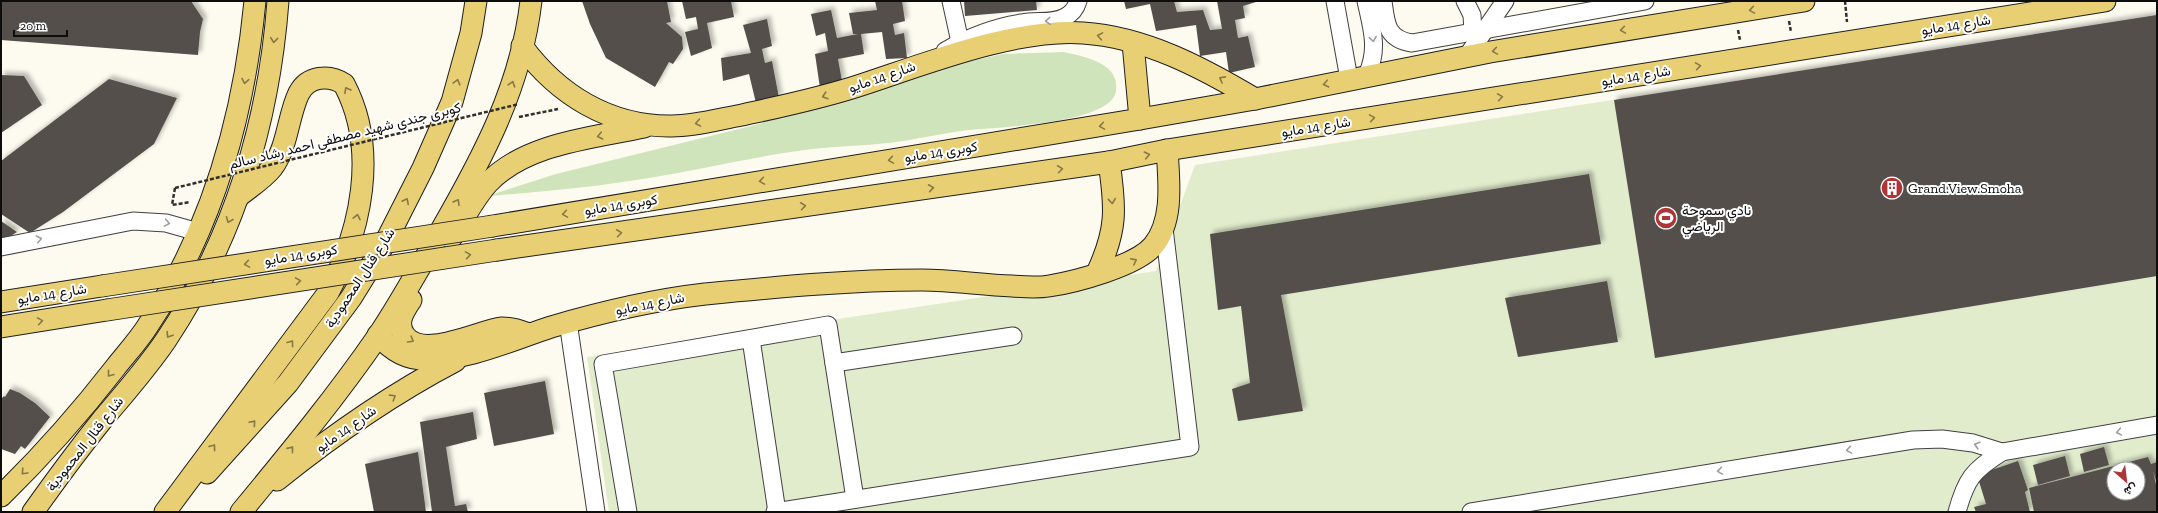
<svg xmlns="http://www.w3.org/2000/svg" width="2158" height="513" viewBox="0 0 2158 513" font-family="'Zilla Slab',Vazirmatn,serif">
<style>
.green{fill:#d0e4bc}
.pitch{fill:#e1eccd;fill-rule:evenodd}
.building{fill:#544f4b;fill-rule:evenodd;filter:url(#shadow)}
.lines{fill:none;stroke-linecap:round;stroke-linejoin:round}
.minor-casing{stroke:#404040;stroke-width:19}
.major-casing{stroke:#1e1e1e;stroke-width:23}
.path{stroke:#2f2f2f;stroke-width:2.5;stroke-dasharray:4 2;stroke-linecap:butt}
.minor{stroke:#fff;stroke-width:17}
.major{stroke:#e9cf73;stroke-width:21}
.major-bridge-casing{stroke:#1e1e1e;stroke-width:23;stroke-linecap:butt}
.path-bridge{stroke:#2f2f2f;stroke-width:2.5;stroke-dasharray:4 2;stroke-linecap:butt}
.major-bridge{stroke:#e9cf73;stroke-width:21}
.oneway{stroke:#867845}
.oneway2{stroke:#9e9e9e}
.labels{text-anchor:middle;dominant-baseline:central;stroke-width:4;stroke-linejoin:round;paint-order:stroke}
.street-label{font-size:14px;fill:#0d0d0d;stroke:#fff}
.poi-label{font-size:14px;fill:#0d0d0d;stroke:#fff;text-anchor:start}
</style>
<defs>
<filter id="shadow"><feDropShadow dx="3.5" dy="-3.5" stdDeviation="2" flood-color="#0004"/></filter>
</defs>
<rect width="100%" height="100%" fill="#fdfbef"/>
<path class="green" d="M1064,52C1084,57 1120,62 1116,91C1112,124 996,127 969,130C942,133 915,140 888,143C863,146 837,146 812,149C757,156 703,169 649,178C595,187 541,192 487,196L556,174L759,124L932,70L1003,54Z"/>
<path class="pitch" d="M2157,15V512H609L587,357L1156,271L1195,165ZM2114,469H2138V493H2114Z"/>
<g class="building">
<polygon points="1,1 191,1 203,19 200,32 198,55 1,40"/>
<polygon points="582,1 667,1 671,22 666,23 682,37 683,49 673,64 669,62 655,87 606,58 590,24"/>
<polygon points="682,1 731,1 734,17 707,23 712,48 691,56 685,32 698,29 696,17 686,19"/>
<polygon points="875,1 902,1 905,21 893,24 895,35 904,33 907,58 886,59 882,32 861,34 864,54 838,59 842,81 820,88 815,54 828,51 825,33 816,36 811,14 831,10 837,38 858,34 853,34 849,13 877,10"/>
<polygon points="964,1 1036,1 1037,10 965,16"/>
<polygon points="1124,1 1174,1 1177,12 1203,10 1210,30 1222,29 1217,1 1259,1 1243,6 1245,18 1235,20 1238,38 1248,36 1255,67 1229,73 1226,52 1200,56 1196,25 1156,31 1150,4 1126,9"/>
<polygon points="2157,15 2157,276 1655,358 1614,100"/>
<polygon points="767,19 772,46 762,49 765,63 772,61 779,98 756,103 749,74 723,81 721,58 751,53 743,25"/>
<polygon points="1,75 24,76 42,105 1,133"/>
<polygon points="109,79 177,98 154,144 63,212 30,233 1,214 1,161"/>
<polygon points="1589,174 1601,244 1281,295 1303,411 1238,421 1232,389 1250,383 1241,306 1218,310 1210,234"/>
<polygon points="1,221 17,232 1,242"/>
<polygon points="1607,281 1618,342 1518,357 1505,298"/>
<polygon points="545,381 554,434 494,446 484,393"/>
<polygon points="10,389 20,393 35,403 50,417 25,449 21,446 15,454 1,449 1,399 4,396 5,397"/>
<polygon points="473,412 477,439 446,447 455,506 466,504 468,512 432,512 420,422"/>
<polygon points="2104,447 2109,465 2084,472 2080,454"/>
<polygon points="418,452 426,512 374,512 365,464"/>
<polygon points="2065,456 2070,476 2038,485 2033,465"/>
<path d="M2148,457L2151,464L2157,462V483L2153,471L2157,489V511L2034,512L2029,488ZM2114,469H2138V493H2114Z"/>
<polygon points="2018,461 2028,490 2025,492 2030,512 1976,512 1974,507 1986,504 1977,475"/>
</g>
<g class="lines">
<g class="minor-casing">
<g id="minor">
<polyline points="951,1 960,42"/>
<polyline points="1335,1 1349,79"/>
<path d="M1366,1C1372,29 1379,48 1367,75"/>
<path d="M1383,1C1386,23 1386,39 1412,43L1645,1"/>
<polyline points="1465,1 1472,15 1473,32"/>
<path d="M945,51C969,37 995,27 1022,23C1036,20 1053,24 1065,17C1071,14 1076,8 1078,1"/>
<polyline points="1467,56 1505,1"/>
<polyline points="1,247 133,221 166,223 198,232"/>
<polyline points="568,322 596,512"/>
<polyline points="751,339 777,512"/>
<polyline points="834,363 1013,336"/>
<polyline points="628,512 603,364 828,325 855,499"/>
<polyline points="775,512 1190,447 1164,228"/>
<polyline points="1471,512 1913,440 1942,439 1973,443 2002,452 2157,425"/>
<path d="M1957,512C1966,479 1973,470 2002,452"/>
</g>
</g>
<g class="major-casing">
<g id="major">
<polyline points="1133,43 1140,119"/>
<path d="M522,46C558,95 610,127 672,126C696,126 719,119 742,115C783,106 822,98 861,85C925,64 1016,28 1083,33C1145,37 1203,68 1255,99"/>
<polyline points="493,226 1140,119 1255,99 1490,52 1804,1"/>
<path d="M451,238C463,221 474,198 488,183C526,143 593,138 644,127"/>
<polyline points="497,250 1109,162 1167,150 2105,1"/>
<path d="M1097,273C1117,230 1116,209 1109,162"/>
<path d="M411,300C404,311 395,323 405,336C423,360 478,331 502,328C510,328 518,330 526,333"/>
<polyline points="1,302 102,286"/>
<polyline points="1,327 107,310"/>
<path d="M378,335C390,349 405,359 424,359C467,361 511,340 551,327C602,312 653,300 705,294C778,287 850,280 922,280C952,280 982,285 1012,286C1024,287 1037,288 1049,286C1075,282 1136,266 1153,246C1174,221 1169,181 1167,150"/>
<polyline points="207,473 288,383 351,298 385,243 423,168 452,102 471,33 476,1"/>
<path d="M277,480C333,435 392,394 455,361"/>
<path d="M1,496C42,456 80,413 115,368C126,354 138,341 147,327C212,230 244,116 255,1"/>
<path d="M33,512C55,481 78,450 102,420C124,394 147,368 166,340C234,238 269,122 278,1"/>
<path d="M165,512L328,293C361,231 379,150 344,84C329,74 308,76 299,93C288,115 288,147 272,168C263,179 250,187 239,196"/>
<path d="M241,512C288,455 336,397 378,336C400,303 420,267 440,232C482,159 521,87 531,1"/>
</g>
</g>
<g class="path">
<polyline points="1845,1 1847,22"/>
<polyline points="1789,21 1791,32"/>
<polyline points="1738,30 1740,40"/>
<polyline points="519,117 558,109"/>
<polyline points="175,188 172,205 190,202"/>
</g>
<use href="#minor" class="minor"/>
<use href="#major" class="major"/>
<g class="major-bridge-casing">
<g id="major-bridge">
<polyline points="102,286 493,226"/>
<polyline points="107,310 497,250"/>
</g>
</g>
<polyline class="path-bridge" points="175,188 519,104"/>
<use href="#major-bridge" class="major-bridge"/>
</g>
<defs><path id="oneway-chevron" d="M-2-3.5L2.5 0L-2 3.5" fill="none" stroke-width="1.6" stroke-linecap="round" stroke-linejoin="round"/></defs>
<g class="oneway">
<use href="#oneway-chevron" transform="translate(1752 10) rotate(171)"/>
<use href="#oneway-chevron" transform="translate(1623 30) rotate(171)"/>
<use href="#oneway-chevron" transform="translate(1100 36) rotate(-170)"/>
<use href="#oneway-chevron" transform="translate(274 40) rotate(96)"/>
<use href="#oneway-chevron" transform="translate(1495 51) rotate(171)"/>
<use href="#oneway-chevron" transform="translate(1698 66) rotate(-9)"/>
<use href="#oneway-chevron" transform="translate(1222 79) rotate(-152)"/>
<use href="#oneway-chevron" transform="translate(245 81) rotate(101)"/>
<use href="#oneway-chevron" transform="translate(457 82) rotate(-75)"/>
<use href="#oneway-chevron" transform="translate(512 84) rotate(-72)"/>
<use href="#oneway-chevron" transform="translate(1326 84) rotate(168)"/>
<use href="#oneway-chevron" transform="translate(347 90) rotate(-119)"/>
<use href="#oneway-chevron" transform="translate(825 96) rotate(163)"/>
<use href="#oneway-chevron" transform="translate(1500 97) rotate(-9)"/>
<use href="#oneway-chevron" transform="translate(1372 118) rotate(-9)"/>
<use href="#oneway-chevron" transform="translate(698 123) rotate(170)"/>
<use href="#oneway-chevron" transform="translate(1102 126) rotate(171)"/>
<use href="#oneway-chevron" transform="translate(600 136) rotate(168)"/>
<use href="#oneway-chevron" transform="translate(1147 155) rotate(-12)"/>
<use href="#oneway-chevron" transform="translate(891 160) rotate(171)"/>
<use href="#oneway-chevron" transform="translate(1060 169) rotate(-8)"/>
<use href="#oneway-chevron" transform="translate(762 181) rotate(171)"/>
<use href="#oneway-chevron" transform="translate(931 188) rotate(-8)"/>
<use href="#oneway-chevron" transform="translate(406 201) rotate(-63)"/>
<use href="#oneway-chevron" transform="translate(1112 201) rotate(84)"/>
<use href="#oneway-chevron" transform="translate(457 202) rotate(-60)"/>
<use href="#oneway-chevron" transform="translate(803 206) rotate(-8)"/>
<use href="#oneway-chevron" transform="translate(565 214) rotate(171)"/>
<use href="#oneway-chevron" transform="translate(357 217) rotate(-78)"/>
<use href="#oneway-chevron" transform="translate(229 220) rotate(112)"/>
<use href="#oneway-chevron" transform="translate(619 233) rotate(-8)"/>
<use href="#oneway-chevron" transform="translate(468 255) rotate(-9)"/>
<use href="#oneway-chevron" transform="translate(1134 261) rotate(-27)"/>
<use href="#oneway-chevron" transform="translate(247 264) rotate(171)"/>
<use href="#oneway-chevron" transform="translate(298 281) rotate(-9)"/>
<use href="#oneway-chevron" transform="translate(40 321) rotate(-9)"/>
<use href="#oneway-chevron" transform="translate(169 335) rotate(122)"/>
<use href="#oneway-chevron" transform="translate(411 340) rotate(30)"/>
<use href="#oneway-chevron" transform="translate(291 343) rotate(-53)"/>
<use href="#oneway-chevron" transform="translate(110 374) rotate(128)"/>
<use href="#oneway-chevron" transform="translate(393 397) rotate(-32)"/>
<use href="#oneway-chevron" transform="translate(253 423) rotate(-49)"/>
<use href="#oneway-chevron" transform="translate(213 447) rotate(-53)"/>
<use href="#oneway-chevron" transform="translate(291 449) rotate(-51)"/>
<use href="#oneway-chevron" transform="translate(24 472) rotate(133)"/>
</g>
<g class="oneway2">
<use href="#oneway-chevron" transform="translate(1048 21) rotate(176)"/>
<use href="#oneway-chevron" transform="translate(1373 39) rotate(81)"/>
<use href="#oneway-chevron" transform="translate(167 223) rotate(10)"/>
<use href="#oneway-chevron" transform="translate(39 239) rotate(-12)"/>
<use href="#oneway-chevron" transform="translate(2119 432) rotate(170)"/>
<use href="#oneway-chevron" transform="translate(1977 445) rotate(-164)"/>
<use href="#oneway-chevron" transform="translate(1849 450) rotate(171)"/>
<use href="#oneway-chevron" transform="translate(1720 471) rotate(171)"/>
</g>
<defs>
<g id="building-disc" transform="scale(1.15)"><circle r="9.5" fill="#ad3538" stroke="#fff"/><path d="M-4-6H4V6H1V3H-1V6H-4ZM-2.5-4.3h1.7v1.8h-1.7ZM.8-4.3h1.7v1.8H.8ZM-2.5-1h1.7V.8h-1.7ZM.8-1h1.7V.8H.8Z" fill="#fff"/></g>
<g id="stadium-disc" transform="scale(1.15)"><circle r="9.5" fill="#ad3538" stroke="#fff"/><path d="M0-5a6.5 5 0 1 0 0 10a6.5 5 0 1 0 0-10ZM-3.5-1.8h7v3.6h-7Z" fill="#fff"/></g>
</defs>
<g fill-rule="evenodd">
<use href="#building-disc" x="1892" y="188"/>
<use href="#stadium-disc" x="1666" y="218"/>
</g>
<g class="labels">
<g class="street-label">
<text transform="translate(1956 25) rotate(-9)">شارع 14 مايو</text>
<text transform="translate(1636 76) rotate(-9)">شارع 14 مايو</text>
<text transform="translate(882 77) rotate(-19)">شارع 14 مايو</text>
<text transform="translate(1316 127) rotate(-9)">شارع 14 مايو</text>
<text transform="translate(345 136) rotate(-14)">كوبرى جندى شهيد مصطفى احمد رشاد سالم</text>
<text transform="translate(941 152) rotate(-9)">كوبرى 14 مايو</text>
<text transform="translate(621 205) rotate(-9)">كوبرى 14 مايو</text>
<text transform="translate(301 255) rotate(-9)">كوبرى 14 مايو</text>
<text transform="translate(360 278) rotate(-57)">شارع قنال المحمودية</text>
<text transform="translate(52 294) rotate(-9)">شارع 14 مايو</text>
<text transform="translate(650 304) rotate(-11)">شارع 14 مايو</text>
<text transform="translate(346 429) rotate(-35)">شارع 14 مايو</text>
<text transform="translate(85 444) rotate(-52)">شارع قنال المحمودية</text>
</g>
<g class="poi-label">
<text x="1908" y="188">Grand.View.Smoha</text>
<text x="1682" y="210">نادي سموحة<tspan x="1682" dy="16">الرياضي</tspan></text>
</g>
</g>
<rect width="2158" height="513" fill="none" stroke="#0d0d0d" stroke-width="4"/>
<g transform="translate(2126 481) rotate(152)"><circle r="19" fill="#ffffff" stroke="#9e9e9e"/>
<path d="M0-3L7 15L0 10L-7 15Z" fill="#ad3538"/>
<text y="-6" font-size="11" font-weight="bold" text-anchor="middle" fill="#0d0d0d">ش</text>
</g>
<path d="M14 30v6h53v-6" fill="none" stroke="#0d0d0d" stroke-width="2"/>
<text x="20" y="30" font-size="12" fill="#0d0d0d" stroke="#ffffff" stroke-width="3" paint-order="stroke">20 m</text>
</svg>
